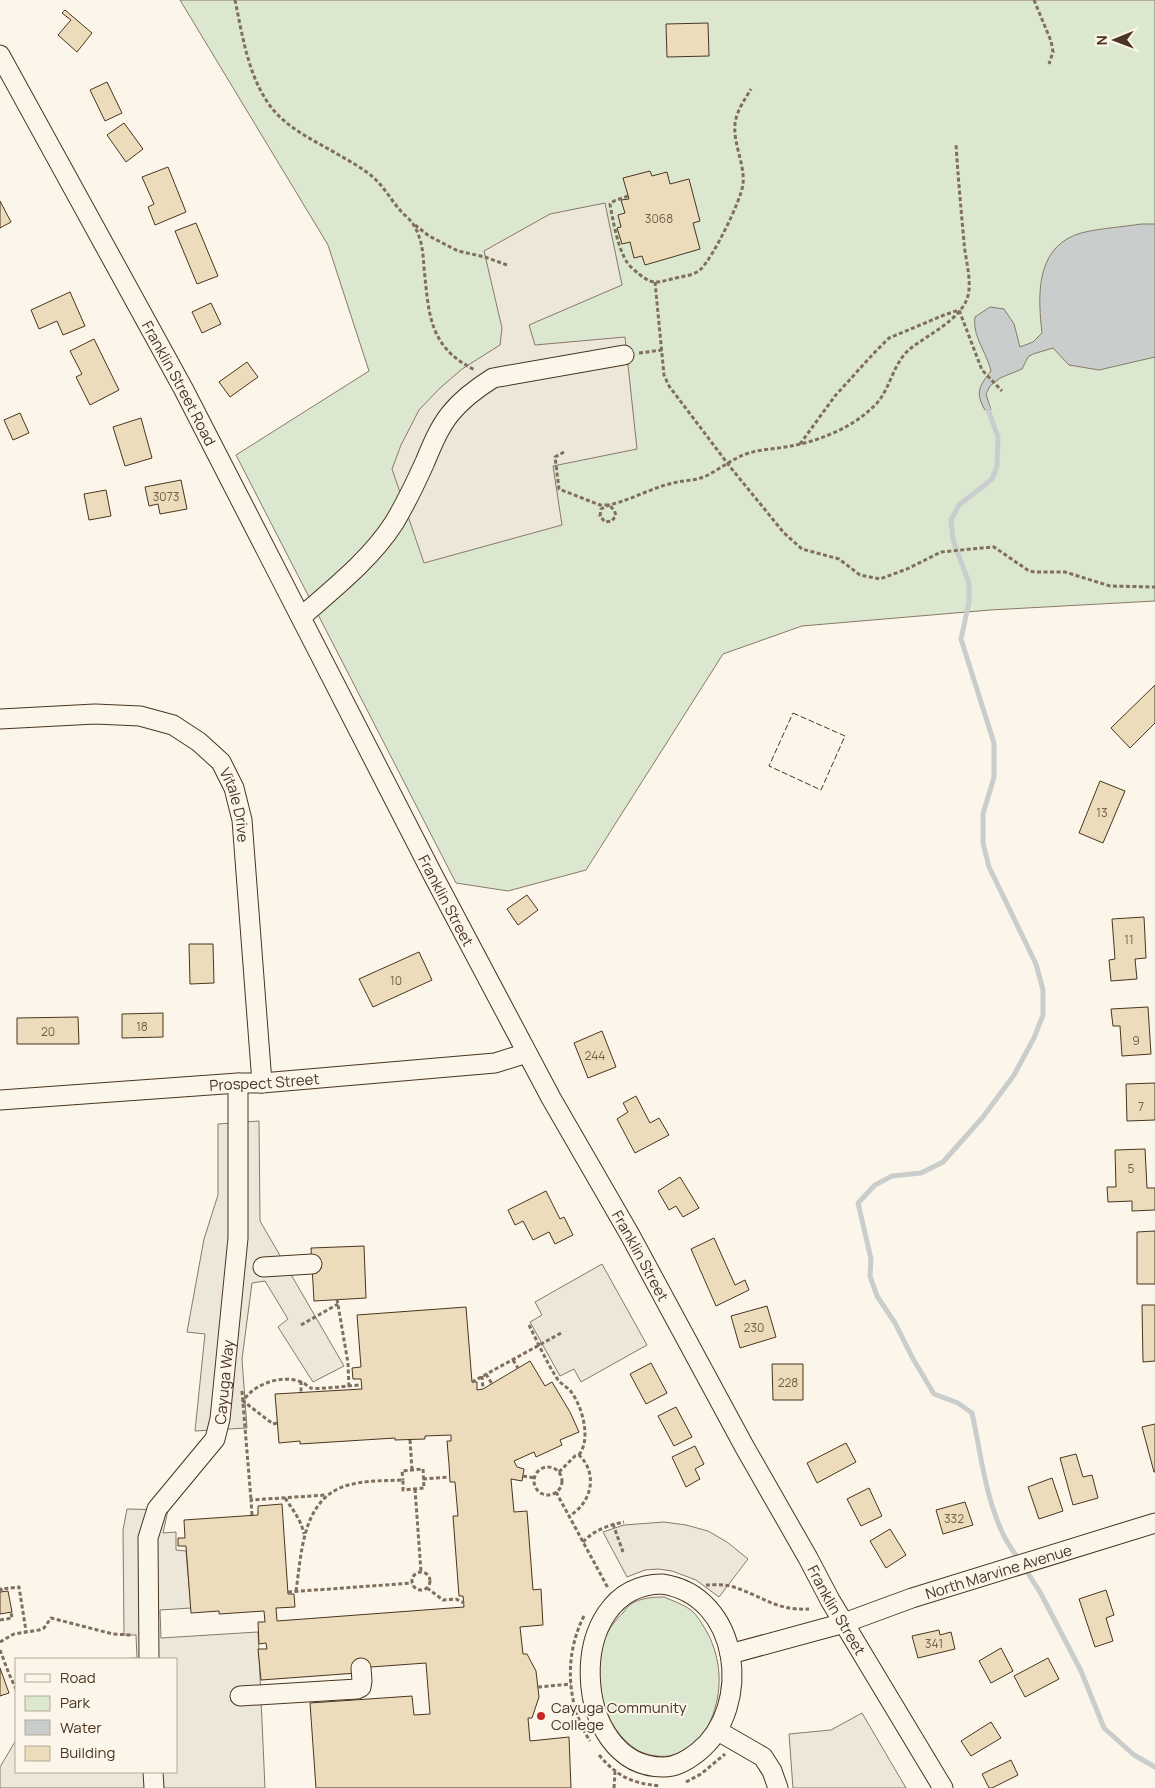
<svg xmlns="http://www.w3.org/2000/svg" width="1155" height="1788" viewBox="0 0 1155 1788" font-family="Manrope,sans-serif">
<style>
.green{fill:#dce7d0;stroke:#887966}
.parking{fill:#ede7d9;stroke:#887966}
.water{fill:#c9cecd;stroke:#887966}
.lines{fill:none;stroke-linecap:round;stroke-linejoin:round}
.stream{stroke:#c9cecd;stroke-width:5}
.building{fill:#ecdcbc;stroke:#4a3520}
.minor-casing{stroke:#4a3520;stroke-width:21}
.path{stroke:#7f6f5c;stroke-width:3;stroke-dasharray:4 2.5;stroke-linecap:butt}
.minor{stroke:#fbf6e9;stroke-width:19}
.fence{stroke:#4a3520;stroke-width:1;stroke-dasharray:6 2.5;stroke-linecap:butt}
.poi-dot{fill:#c62828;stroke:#fbf6e9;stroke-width:2}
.labels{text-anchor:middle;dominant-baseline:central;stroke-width:4;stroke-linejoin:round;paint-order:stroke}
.number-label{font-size:12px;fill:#725f47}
.street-label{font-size:15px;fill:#4a3520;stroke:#fbf6e9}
.poi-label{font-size:15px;fill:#4a3520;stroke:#fbf6e9;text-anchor:start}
</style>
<rect width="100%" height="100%" fill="#fbf6e9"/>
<g class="green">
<polygon points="180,0 1155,0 1155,601 990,610 802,626 723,654 586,870 508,891 456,883 236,455 369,371 328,245"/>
<path d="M664,1597C673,1601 683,1604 691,1610C698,1616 702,1624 707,1632C723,1662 723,1696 708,1726C702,1739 686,1751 673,1755C662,1758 648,1756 637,1750C602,1728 591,1675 605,1637C609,1629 616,1619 623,1613C625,1610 628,1606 631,1604C640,1598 653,1597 664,1597Z"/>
</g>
<g class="parking">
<polygon points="605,203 622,285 529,325 535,345 625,337 637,449 553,466 562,525 424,563 392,469 401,445 419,410 439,389 462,369 500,345 502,328 484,251 550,214"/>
<polygon points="259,1121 260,1221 344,1366 313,1382 278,1327 288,1319 265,1281 252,1283 242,1359 247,1428 195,1431 205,1334 187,1332 204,1239 218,1195 218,1124"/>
<polygon points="602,1264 647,1345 581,1382 574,1369 560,1376 530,1322 542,1315 535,1302"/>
<polygon points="127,1509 168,1510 163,1533 176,1532 176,1550 186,1551 191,1608 160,1610 161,1638 258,1632 265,1788 0,1788 0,1767 16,1740 16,1772 176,1772 176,1659 116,1659 137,1658 136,1635 124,1635 123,1530"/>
<polygon points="664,1522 686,1525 708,1531 727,1542 748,1559 719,1597 696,1580 672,1571 658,1569 645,1570 627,1577 603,1532 624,1525"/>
<polygon points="862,1713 906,1788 793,1788 789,1734 831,1730"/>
</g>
<path class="water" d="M1141,224H1155V357L1099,370L1069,365L1053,348L1033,354L1028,357L1022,369L1000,378L990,386L986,394L991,410H985C975,393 979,386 991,371C987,353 972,336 975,317L990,307L1004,309L1014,324L1020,347L1033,342L1042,333C1038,298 1035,251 1075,235C1090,229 1123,227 1141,224Z"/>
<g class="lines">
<g class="stream">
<path d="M986,404L998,437L997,466L992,479L959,505L951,520L953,540L969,583V602L961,639L994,743V777L983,814V843L989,867L1036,964L1043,990V1015L1034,1038L1014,1075L983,1117L943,1162L921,1173L892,1176L875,1185L858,1203L871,1259L870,1276L877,1296L895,1323L912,1357L934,1394L958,1403L972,1413C981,1454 985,1496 1003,1534C1007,1543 1014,1552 1019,1560"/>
<polyline points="1024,1567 1040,1592 1081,1671 1104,1728 1134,1755 1155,1767"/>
</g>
</g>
<g class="building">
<polygon points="65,10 92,33 77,52 58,35 71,20 62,13"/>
<polygon points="708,23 709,56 667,57 666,24"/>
<polygon points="107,82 122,113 105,121 90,90"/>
<polygon points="124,123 143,149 126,162 107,135"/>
<polygon points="168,167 186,212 155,225 148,207 154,204 142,177"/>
<polygon points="650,171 652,176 667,172 670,184 689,179 700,221 693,223 700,249 645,265 642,256 634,258 630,242 622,244 617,228 621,227 618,215 625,213 621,200 629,199 623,178"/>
<polygon points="0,201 11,222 0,228"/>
<polygon points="196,223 218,276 197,284 175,231"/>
<polygon points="70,292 85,326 63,335 57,321 39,329 31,310"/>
<polygon points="211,303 221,324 202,333 192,312"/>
<polygon points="94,339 119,390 90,405 76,377 82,374 70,351"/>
<polygon points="247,362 258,377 230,397 219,382"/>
<polygon points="20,413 29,433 13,440 4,420"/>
<polygon points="141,418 152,458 125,466 113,427"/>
<polygon points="181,480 187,509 160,514 158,504 149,506 145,487"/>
<polygon points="106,490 111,516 89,520 84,494"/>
<polygon points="1155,685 1155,723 1130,748 1111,728"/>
<polygon points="1100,781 1125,791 1103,843 1079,833"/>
<polygon points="527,895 538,910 518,925 507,909"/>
<polygon points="1144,917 1146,958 1135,959 1137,979 1111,981 1109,960 1115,959 1112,919"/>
<polygon points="189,944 213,944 214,983 190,984"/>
<polygon points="419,952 432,980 373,1007 359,979"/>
<polygon points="1148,1007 1151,1054 1122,1056 1120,1026 1113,1026 1111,1009"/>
<polygon points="163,1013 163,1037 122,1038 122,1014"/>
<polygon points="78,1017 79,1044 17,1044 17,1018"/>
<polygon points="602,1031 616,1067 588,1078 574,1043"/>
<polygon points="1155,1083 1155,1120 1127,1121 1126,1084"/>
<polygon points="636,1096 650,1123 659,1118 669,1135 635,1153 617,1119 628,1112 623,1103"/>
<polygon points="1145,1149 1147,1188 1155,1188 1155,1210 1132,1211 1132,1201 1108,1202 1107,1187 1116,1187 1115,1150"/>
<polygon points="680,1177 699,1208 683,1217 676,1206 669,1210 658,1191"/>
<polygon points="546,1191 560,1219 564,1217 573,1235 555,1244 549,1232 533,1240 523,1221 515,1225 508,1210"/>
<polygon points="1155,1231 1155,1284 1137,1284 1137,1232"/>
<polygon points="714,1238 735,1285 745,1280 749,1290 716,1306 691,1249"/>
<polygon points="364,1246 366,1298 314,1301 311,1248"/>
<polygon points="1142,1305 1155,1305 1155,1361 1143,1362"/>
<polygon points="767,1306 776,1337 740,1348 731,1316"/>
<polygon points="466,1307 472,1382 477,1382 477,1390 483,1389 530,1361 545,1386 552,1382 570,1412 579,1432 560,1440 562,1445 536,1457 534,1452 514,1461 517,1467 524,1469 522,1481 511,1479 514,1512 527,1511 533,1590 541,1589 543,1625 520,1627 523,1654 527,1654 536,1671 539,1697 532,1718 528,1718 530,1741 569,1737 571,1788 316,1788 310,1703 412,1696 414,1715 430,1714 426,1663 357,1668 357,1673 261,1680 258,1649 267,1649 266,1643 259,1644 258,1622 265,1622 264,1611 219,1614 219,1611 191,1613 186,1546 178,1546 178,1538 185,1538 184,1520 258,1515 258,1506 282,1504 288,1594 294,1594 295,1607 276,1608 277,1621 464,1607 463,1596 459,1596 453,1516 458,1516 455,1482 450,1482 449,1464 447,1441 451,1441 451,1435 425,1436 425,1439 395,1440 395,1438 300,1444 300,1441 279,1443 275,1394 362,1389 361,1379 353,1379 352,1368 361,1367 357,1315"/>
<polygon points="651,1363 667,1393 646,1404 630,1374"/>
<polygon points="772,1364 803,1364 803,1400 773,1400"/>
<polygon points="676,1407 692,1437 674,1446 658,1416"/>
<polygon points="1155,1424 1155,1472 1154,1472 1142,1427"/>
<polygon points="846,1443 856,1462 817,1483 807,1463"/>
<polygon points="695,1446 704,1464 695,1469 700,1479 686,1487 672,1457"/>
<polygon points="1076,1454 1083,1477 1092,1475 1098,1498 1073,1505 1060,1458"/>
<polygon points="1052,1478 1063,1511 1039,1519 1028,1487"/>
<polygon points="869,1488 882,1516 861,1526 847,1499"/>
<polygon points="965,1502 973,1525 943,1534 936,1510"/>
<polygon points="890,1529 906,1555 886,1568 870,1541"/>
<polygon points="1106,1590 1114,1615 1106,1618 1113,1641 1095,1647 1079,1599"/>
<polygon points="8,1591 12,1612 0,1614 0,1592"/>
<polygon points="939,1630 940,1635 951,1632 955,1649 918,1658 912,1636"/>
<polygon points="1001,1648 1013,1671 991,1683 979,1661"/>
<polygon points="1048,1658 1059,1679 1025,1697 1014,1676"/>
<polygon points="0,1668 9,1693 0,1696"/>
<polygon points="991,1722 1001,1738 971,1756 961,1741"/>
<polygon points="1011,1760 1018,1775 992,1788 989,1788 982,1774"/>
</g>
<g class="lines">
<g class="minor-casing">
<g id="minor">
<path id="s1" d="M0,55L184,390L434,877L551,1098L630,1235L744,1446L808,1558L830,1600L943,1788"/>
<path d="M301,617C334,588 370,560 394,523C406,503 416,482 425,462C432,445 439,428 450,414C462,399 477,388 493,378L624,355"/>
<path id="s2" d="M0,719L95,714L140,716L173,725L199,742L221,762L234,788L242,820L262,1083"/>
<path id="s3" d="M0,1100L238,1083H262L495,1063L527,1053"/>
<polyline points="263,1267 312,1264"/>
<path d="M662,1584C740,1595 754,1707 698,1752C688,1760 677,1767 664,1767C570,1768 562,1585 662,1584Z"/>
<path id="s4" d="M730,1654L844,1623L912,1598L1155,1523"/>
<path id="s5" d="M149,1659L148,1538L157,1509L215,1439L220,1419L238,1238V1083"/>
<polyline points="240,1696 357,1689 361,1687 362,1681 361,1668"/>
<polyline points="718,1731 763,1757 772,1771 778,1788"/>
<polyline points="153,1772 154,1788"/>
</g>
</g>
<g class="path">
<path d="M235,0C243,38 249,83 276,113C294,132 317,142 339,155C351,162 364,169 374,178C384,187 391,200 400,210C404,215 410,219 413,224C422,238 423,252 424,268C429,313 428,347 475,370"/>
<polyline points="1034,0 1051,41 1053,52 1049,64"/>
<path d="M628,196L614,201L610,204C613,221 619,257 632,268C653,287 654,283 680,277C687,276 696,274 701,269C713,257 741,201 743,184C745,164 733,144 735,124C736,112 745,99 751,89"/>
<polyline points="415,225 429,236 458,251 485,257 507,265"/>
<polyline points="655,282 664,375 669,386 731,468 784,533 802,549 839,559 860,575 880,579 907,569 941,552 982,548 994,547 1029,571 1035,572 1065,572 1110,586 1155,587"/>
<polyline points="639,353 662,350"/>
<polyline points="800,444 835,396 873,354 889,338 944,315 959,310 982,370 1002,391"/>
<path d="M564,452L555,457L559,489L600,505H609L614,510L616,515L612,521L605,522L600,516L601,509L609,505C631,500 651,488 673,483C684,480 695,481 706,476C720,469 732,459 746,454C760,449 776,449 791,446C819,441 851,428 872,408C891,392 891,364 911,348C928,335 959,320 967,299C973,282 965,259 964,242C961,209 958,177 956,144"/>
<polyline points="337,1299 348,1363 349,1389"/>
<polyline points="301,1325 338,1304"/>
<path d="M529,1325C538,1343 547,1363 558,1380C562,1385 569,1388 572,1393C583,1409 591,1439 579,1455"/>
<polyline points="513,1360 518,1368"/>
<polyline points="486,1374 492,1384"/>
<polyline points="482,1376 483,1389"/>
<polyline points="301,1381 301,1393"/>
<polyline points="472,1382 563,1332"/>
<polyline points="242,1391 251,1500"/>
<path d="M277,1423L273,1424L243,1401C254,1384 281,1374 301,1382C305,1383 308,1387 311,1388C317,1390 353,1385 361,1385"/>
<polyline points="410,1440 412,1470"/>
<circle cx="548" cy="1481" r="14"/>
<path d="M559,1472L575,1456L579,1455C599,1474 591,1504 569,1516"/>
<polyline points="523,1476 535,1478"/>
<polyline points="423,1479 450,1477"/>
<polyline points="415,1489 421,1572"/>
<polyline points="556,1492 608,1588"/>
<path d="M285,1498C293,1510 301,1520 304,1534"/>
<polyline points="252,1515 251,1500 326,1495"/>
<polyline points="613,1524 623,1552"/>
<path d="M583,1542C594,1530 609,1525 624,1522"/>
<circle cx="421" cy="1581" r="9"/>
<path d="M706,1585C713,1585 722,1584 730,1586C760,1594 774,1611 809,1609"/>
<polyline points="427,1588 443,1600 456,1599 464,1603"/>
<path d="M296,1591C302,1551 302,1494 353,1484C369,1480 386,1481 403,1480V1490L424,1488L423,1469L402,1471L403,1480"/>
<polyline points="2,1592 1,1589 19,1587 26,1631"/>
<polyline points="288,1592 412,1583"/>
<path d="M584,1616C564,1655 566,1704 590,1741"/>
<polyline points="0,1620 12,1618 11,1612"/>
<polyline points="0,1642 14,1634 39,1630 44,1628 51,1618 113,1634 131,1635"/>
<polyline points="0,1650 9,1674 16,1689"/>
<polyline points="538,1687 571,1684"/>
<path d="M599,1755C618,1777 631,1783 660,1786"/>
<polyline points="686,1782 701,1774 725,1754"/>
<polyline points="614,1788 615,1772"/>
</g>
<use href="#minor" class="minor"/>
<polygon class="fence" points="793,713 845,736 821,790 769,766"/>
</g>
<circle class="poi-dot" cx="541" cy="1716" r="5"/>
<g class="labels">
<g class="number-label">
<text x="659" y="218">3068</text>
<text x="166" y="496">3073</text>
<text x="1102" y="812">13</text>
<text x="1129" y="939">11</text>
<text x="396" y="980">10</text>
<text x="142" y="1026">18</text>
<text x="48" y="1031">20</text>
<text x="1136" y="1040">9</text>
<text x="595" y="1055">244</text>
<text x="1141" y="1106">7</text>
<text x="1131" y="1168">5</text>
<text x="754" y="1327">230</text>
<text x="788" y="1382">228</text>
<text x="954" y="1518">332</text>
<text x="934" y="1643">341</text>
</g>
<g class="street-label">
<text stroke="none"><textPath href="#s1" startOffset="374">Franklin Street Road</textPath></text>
<text stroke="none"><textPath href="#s2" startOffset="281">Vitale Drive</textPath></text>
<text stroke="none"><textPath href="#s1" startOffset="956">Franklin Street</textPath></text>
<text stroke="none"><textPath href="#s3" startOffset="265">Prospect Street</textPath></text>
<text stroke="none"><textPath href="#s1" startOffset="1361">Franklin Street</textPath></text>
<text stroke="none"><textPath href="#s5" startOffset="300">Cayuga Way</textPath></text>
<text stroke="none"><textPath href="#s4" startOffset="281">North Marvine Avenue</textPath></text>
<text stroke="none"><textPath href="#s1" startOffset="1766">Franklin Street</textPath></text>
</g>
<g class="poi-label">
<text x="551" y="1707">Cayuga Community<tspan x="551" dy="17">College</tspan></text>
</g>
</g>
<rect x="15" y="1658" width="162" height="115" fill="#fbf6e9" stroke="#b4a999"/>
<rect x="25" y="1674" width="25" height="8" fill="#fbf6e9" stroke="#b4a999"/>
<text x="60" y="1683" font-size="15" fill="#4a3520">Road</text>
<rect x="25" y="1696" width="25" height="15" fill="#dce7d0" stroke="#b4a999"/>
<text x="60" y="1708" font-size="15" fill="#4a3520">Park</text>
<rect x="25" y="1720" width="25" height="15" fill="#c9cecd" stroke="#b4a999"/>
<text x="60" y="1733" font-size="15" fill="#4a3520">Water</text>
<rect x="25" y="1746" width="25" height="15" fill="#ecdcbc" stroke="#b4a999"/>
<text x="60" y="1758" font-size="15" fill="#4a3520">Building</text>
<g transform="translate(1115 40) rotate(269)" stroke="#fbf6e9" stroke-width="4" paint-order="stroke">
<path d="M0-4L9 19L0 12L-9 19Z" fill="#4a3520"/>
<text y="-8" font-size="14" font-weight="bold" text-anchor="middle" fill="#4a3520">N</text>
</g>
</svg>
